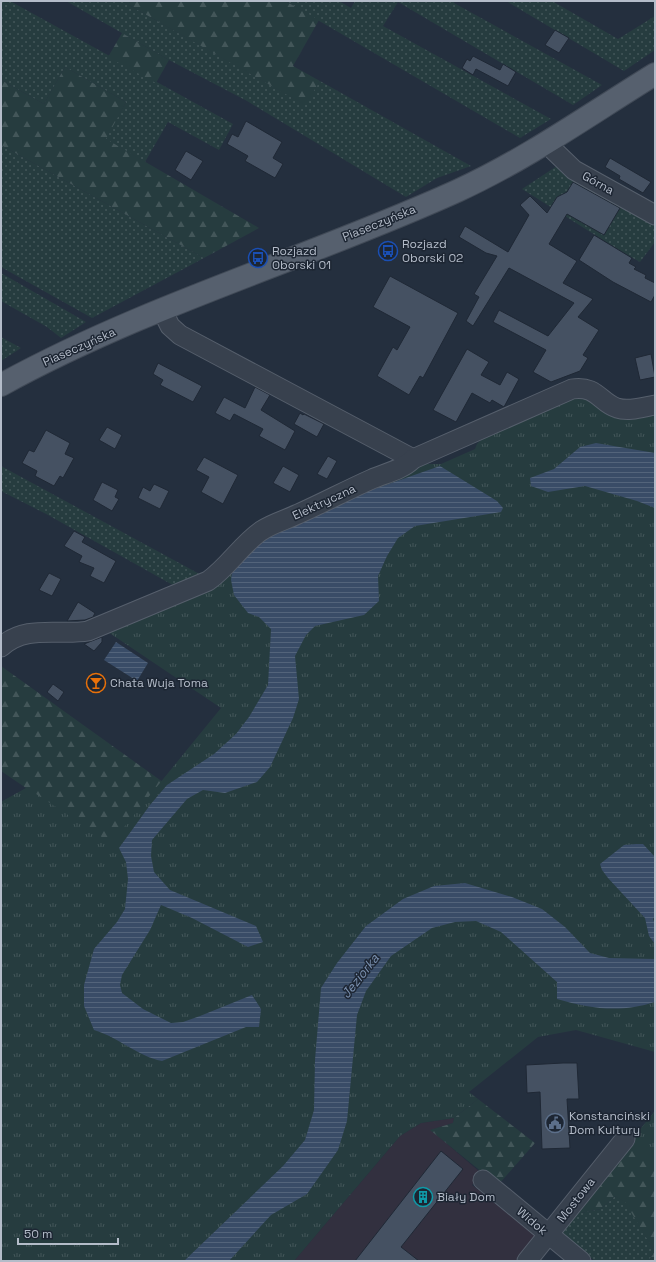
<svg xmlns="http://www.w3.org/2000/svg" width="656" height="1262" viewBox="0 0 656 1262" font-family="'Space Grotesk',sans-serif">
<style>
.medical{fill:#32303f}
.grass{fill:url(#grass-dots)}
.forest{fill:url(#forest-firs)}
.park{fill:url(#park-tufts)}
.water{fill:url(#water-rules)}
.building{fill:#455162;stroke:#1f2835}
.lines{fill:none;stroke-linecap:round;stroke-linejoin:round}
.minor-casing{stroke:#565f6c;stroke-width:21}
.major-casing{stroke:#414a57;stroke-width:24}
.minor{stroke:#38414e;stroke-width:19}
.major{stroke:#56606e;stroke-width:22}
.labels{text-anchor:middle;dominant-baseline:central;stroke-width:3;stroke-linejoin:round;paint-order:stroke}
.street-label{font-size:12px;fill:#b4bcc9;stroke:#1d2633}
.poi-label{font-size:12px;fill:#b4bcc9;stroke:#1d2633;text-anchor:start}
.water-label{font-size:13px;font-style:italic;fill:#7c92b1;stroke:#1d2633}
</style>
<defs>
<pattern id="grass-dots" width="8" height="8" patternUnits="userSpaceOnUse"><rect width="8" height="8" fill="#263c3f"/><path d="M2 2h.1M6 6h.1" fill="none" stroke="#435659" stroke-width="1.8" stroke-linecap="round"/></pattern>
<pattern id="forest-firs" width="22" height="20" patternUnits="userSpaceOnUse"><rect width="22" height="20" fill="#263c3f"/><path d="M5 1l3.5 6h-7zM16 11l3.5 6h-7z" fill="#435659"/></pattern>
<pattern id="park-tufts" width="24" height="20" patternUnits="userSpaceOnUse"><rect width="24" height="20" fill="#263c3f"/><path d="M3 7l-1-3M5 7V3M7 7l1-3M15 17l-1-3M17 17v-4M19 17l1-3" fill="none" stroke="#435659"/></pattern>
<pattern id="water-rules" width="6" height="5" patternUnits="userSpaceOnUse"><rect width="6" height="5" fill="#394c67"/><path d="M0 2.5h6" fill="none" stroke="#53647b"/></pattern>
</defs>
<rect width="100%" height="100%" fill="#242f3e"/>
<polygon class="medical" points="454,1118 453,1123 431,1130 481,1173 472,1185 537,1237 518,1261 294,1261 400,1136 421,1123"/>
<g class="grass">
<polygon points="1,1 10,1 233,124 219,150 168,122 145,162 105,139 126,102 65,67 44,104 1,80"/>
<polygon points="66,1 122,1 304,104 320,81 471,166 437,178 406,197 247,101 169,60"/>
<polygon points="285,1 339,1 351,8 355,1 455,1 454,3 602,85 573,105 398,2 383,26 551,119 520,138"/>
<polygon points="506,1 552,1 618,39 655,16 655,50 624,71"/>
<polygon points="1,145 204,258 92,318 1,267"/>
<polygon points="560,164 655,219 655,242 640,262 622,252 522,189"/>
<polygon points="1,273 86,322 61,338 47,327 1,301"/>
<polygon points="1,337 21,348 1,361"/>
<polygon points="1,466 205,577 178,588 48,515 1,491"/>
<polygon points="615,1196 626,1202 655,1252 648,1261 595,1261 564,1237 561,1228 571,1215 601,1209"/>
</g>
<g class="forest">
<polygon points="122,1 285,1 319,20 293,66 320,81 305,105"/>
<polygon points="122,33 169,60 156,83 108,57"/>
<polygon points="65,67 126,102 106,139 259,228 204,258 1,145 1,80 44,104"/>
<polygon points="1,666 167,785 119,848 1,802 26,788 1,771"/>
<polygon points="478,1099 535,1143 498,1185 430,1130 453,1123 454,1118"/>
<polygon points="655,1111 655,1261 648,1261 655,1252 625,1202 615,1196 601,1209 571,1215"/>
</g>
<g class="park">
<polygon points="579,394 611,414 633,419 655,414 655,1052 576,1030 538,1037 469,1092 478,1099 454,1118 421,1123 400,1136 294,1261 1,1261 1,802 27,788 111,843 221,708 108,632 212,581 251,544 423,464 441,464 475,449 477,444 488,432"/>
<polygon points="655,1111 655,1162 630,1142"/>
</g>
<g class="water">
<polygon points="596,443 655,453 655,508 637,501 585,486 548,492 531,486 530,478 554,469 580,447"/>
<path d="M440,466L497,501L503,508L501,512L415,526L398,538L387,556L378,576L379,601L364,615L315,626L306,635L295,656L299,699L293,718L270,767L257,782L225,793L203,790L187,799L152,840L151,856L154,872L170,890L256,926L263,942L248,947L192,918L161,905L150,930L122,975L120,985L122,993L143,1009L171,1023L183,1022L200,1016L252,995L261,1009L259,1027H246L162,1061C137,1056 118,1037 94,1030L84,1006V985L94,949L117,922L125,909L128,879L126,862L119,848L150,805L167,785L214,754L236,734L249,717L268,685L271,629L259,617L248,613L234,595L231,580L233,565L262,539L357,495Z"/>
<polygon points="116,642 148,663 137,681 104,660"/>
<polygon points="636,844 643,844 655,857 655,916 653,919 655,924 655,944 649,936 645,918 608,878 602,870 600,864 624,845"/>
<path d="M465,883L512,897L542,909L565,927L590,953L609,958L655,959V1002C621,1013 591,1009 557,999V982L501,932L476,921L455,922L432,928L391,956L366,991L357,1015L347,1121L338,1150L307,1194L271,1215L229,1261H184L283,1166L305,1140L314,1110L315,1060L321,988L337,963L366,926L403,899L434,886Z"/>
</g>
<g class="building">
<polygon points="555,30 569,38 559,53 545,45"/>
<polygon points="473,56 500,70 503,64 516,72 508,86 476,69 473,75 462,68 467,59 470,61"/>
<polygon points="246,121 282,142 273,158 283,164 275,178 245,161 248,156 227,144 232,134 238,137"/>
<polygon points="186,151 203,161 191,180 175,170"/>
<polygon points="610,158 651,182 643,193 619,179 620,176 605,167"/>
<polygon points="573,182 620,208 604,235 567,214 549,244 577,261 563,283 593,299 578,317 599,330 583,355 588,358 580,371 551,382 533,372 546,350 493,322 499,310 548,336 574,303 509,268 473,326 466,321 479,297 474,294 497,256 486,253 459,237 465,226 508,252 529,215 520,205 530,196 547,213 557,197 567,192"/>
<polygon points="594,235 632,258 629,263 636,267 634,269 646,275 645,278 655,283 655,295 651,302 613,282 579,260"/>
<polygon points="390,276 458,313 423,378 420,376 409,395 377,376 393,347 397,350 410,327 373,307"/>
<polygon points="467,349 489,362 481,375 500,385 507,372 519,379 504,407 492,400 490,403 472,393 456,422 433,410"/>
<polygon points="651,354 655,377 640,380 635,358"/>
<polygon points="158,363 202,386 193,402 160,385 163,380 153,374"/>
<polygon points="255,387 270,395 261,410 295,431 285,450 259,436 263,429 234,414 230,421 215,413 224,397 245,408"/>
<polygon points="300,413 303,415 304,414 324,424 317,437 294,424"/>
<polygon points="107,427 122,435 115,449 99,440"/>
<polygon points="46,430 70,443 65,454 74,458 63,478 60,476 54,486 35,476 37,471 22,463 29,450 34,452"/>
<polygon points="328,456 337,461 327,479 317,474"/>
<polygon points="204,457 238,475 223,504 201,492 209,477 196,470"/>
<polygon points="283,466 299,475 290,492 273,483"/>
<polygon points="102,482 118,490 115,497 119,499 112,511 93,500"/>
<polygon points="154,484 169,491 160,509 138,498 143,487 150,491"/>
<polygon points="74,531 85,537 82,542 116,561 104,583 90,576 94,568 79,562 82,556 64,546"/>
<polygon points="49,573 61,579 52,596 39,590"/>
<polygon points="78,602 95,613 93,617 85,620 67,621"/>
<polygon points="102,637 102,642 94,651 84,644"/>
<polygon points="53,684 64,692 58,701 47,692"/>
<polygon points="563,1063 577,1063 579,1099 567,1099 570,1148 542,1149 540,1092 527,1093 526,1065"/>
<polygon points="441,1151 463,1169 401,1247 419,1261 355,1261"/>
</g>
<g class="lines">
<g class="minor-casing">
<g id="minor">
<polyline points="546,143 574,170 655,215"/>
<polyline points="162,310 170,326 180,335 413,459"/>
<path d="M1,647C26,624 59,636 88,631L208,581C228,567 241,545 261,531C273,523 286,520 298,514C323,503 347,490 372,479C386,473 402,470 413,459L572,389C597,385 600,403 617,408C629,412 643,407 655,405"/>
<polyline points="483,1180 581,1261"/>
<polyline points="527,1261 625,1139"/>
</g>
</g>
<g class="major-casing">
<path id="major" d="M1,385C146,305 307,259 457,191C527,159 590,114 655,74"/>
</g>
<use href="#minor" class="minor"/>
<use href="#major" class="major"/>
</g>
<defs>
<g id="bus-ring" transform="scale(1)"><circle r="9.5" fill="#1d2633" stroke="#1a4fb4" stroke-width="1.5"/><path d="M-5-6H5V4H4V6H2V4H-2V6H-4V4H-5ZM-3.5-4V0h7V-4ZM-3.5 1.2v1.5H-2V1.2ZM2 1.2v1.5H3.5V1.2Z" fill="#1a4fb4"/></g>
<g id="bar-ring" transform="scale(1)"><circle r="9.5" fill="#1d2633" stroke="#e8710a" stroke-width="1.5"/><path d="M-6-5H6L.8 .8V4.5H3.5V6h-7V4.5H-.8V.8Z" fill="#e8710a"/></g>
<g id="civic-ring" transform="scale(1)"><circle r="9.5" fill="#1d2633" stroke="#5c6f8a" stroke-width="1.5"/><path d="M-.6-6.5H3V-4.5H.6V-3L4-1V1h2V6H-6V1h2V-1L-.6-3ZM-1.2 2.5V6h2.4V2.5Z" fill="#5c6f8a"/></g>
<g id="building-ring" transform="scale(1)"><circle r="9.5" fill="#1d2633" stroke="#0f9aa8" stroke-width="1.5"/><path d="M-4-6H4V6H1V3H-1V6H-4ZM-2.5-4.3h1.7v1.8h-1.7ZM.8-4.3h1.7v1.8H.8ZM-2.5-1h1.7V.8h-1.7ZM.8-1h1.7V.8H.8Z" fill="#0f9aa8"/></g>
</defs>
<g fill-rule="evenodd">
<use href="#bus-ring" x="388" y="251"/>
<use href="#bus-ring" x="258" y="258"/>
<use href="#bar-ring" x="96" y="683"/>
<use href="#civic-ring" x="555" y="1123"/>
<use href="#building-ring" x="423" y="1197"/>
</g>
<g class="labels">
<g class="street-label">
<text transform="translate(598 183) rotate(29)">Górna</text>
<text transform="translate(379 223) rotate(-22)">Piaseczyńska</text>
<text transform="translate(79 347) rotate(-24)">Piaseczyńska</text>
<text transform="translate(324 502) rotate(-25)">Elektryczna</text>
<text transform="translate(576 1200) rotate(-52)">Mostowa</text>
<text transform="translate(532 1221) rotate(40)">Widok</text>
</g>
<g class="poi-label">
<text x="402" y="244">Rozjazd<tspan x="402" dy="14">Oborski 02</tspan></text>
<text x="272" y="251">Rozjazd<tspan x="272" dy="14">Oborski 01</tspan></text>
<text x="110" y="683">Chata Wuja Toma</text>
<text x="569" y="1116">Konstanciński<tspan x="569" dy="14">Dom Kultury</tspan></text>
<text x="437" y="1197">Biały Dom</text>
</g>
<g class="water-label">
<text transform="translate(360 976) rotate(-52)">Jeziorka</text>
</g>
</g>
<rect width="656" height="1262" fill="none" stroke="#b4bcc9" stroke-width="4"/>
<path d="M18 1238v6h100v-6" fill="none" stroke="#b4bcc9" stroke-width="2"/>
<text x="24" y="1238" font-size="12" fill="#b4bcc9" stroke="#1d2633" stroke-width="3" paint-order="stroke">50 m</text>
</svg>
